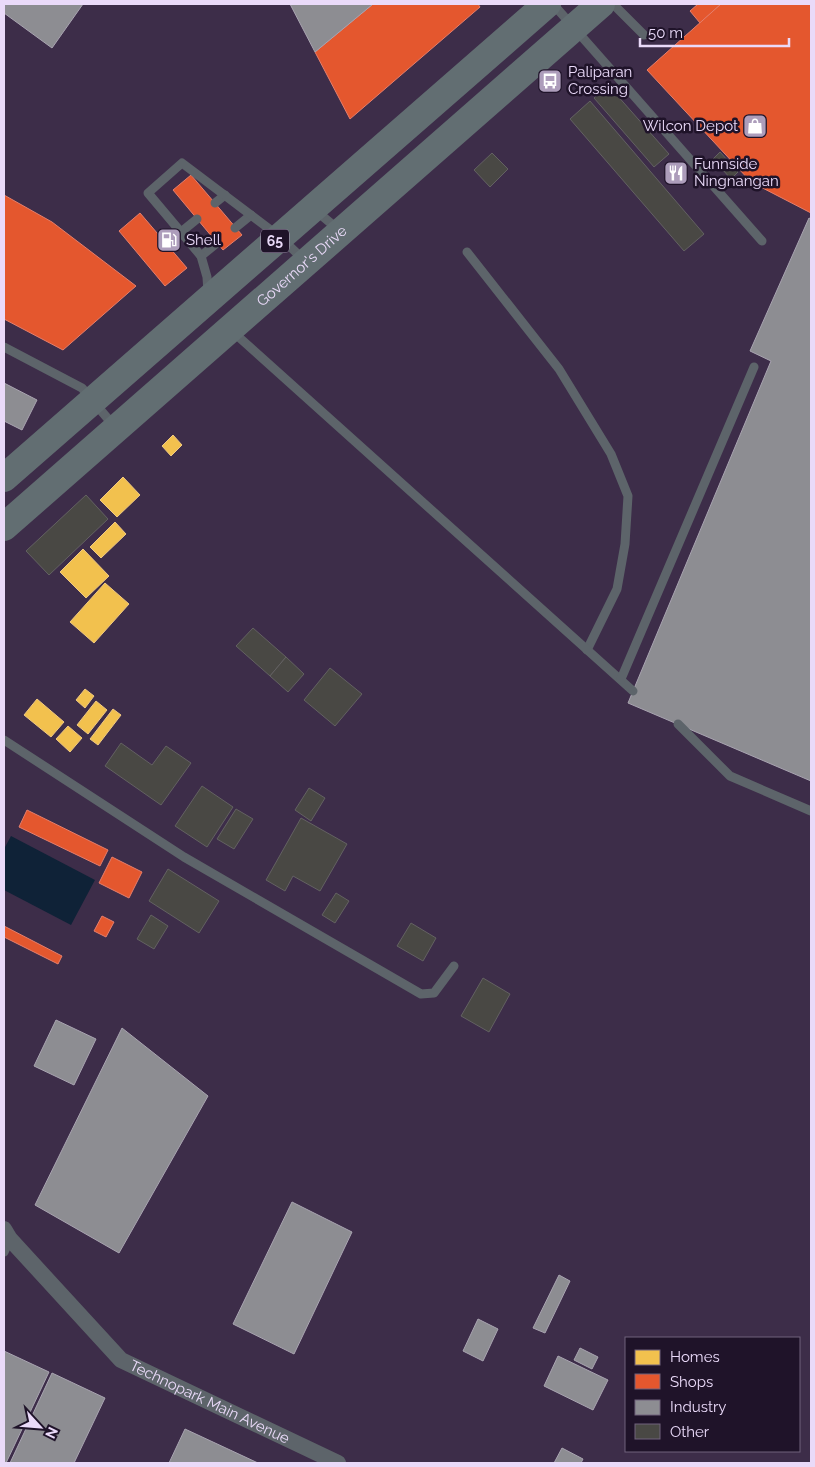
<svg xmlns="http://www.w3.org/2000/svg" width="815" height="1467" viewBox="0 0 815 1467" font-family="Raleway,sans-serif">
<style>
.water{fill:#0f2237}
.homes{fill:#f2c14e;stroke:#f0c881}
.shops{fill:#e4572e;stroke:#e67e6b}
.industry{fill:#8d8d92;stroke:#a9a4b1}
.building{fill:#494844;stroke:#636162}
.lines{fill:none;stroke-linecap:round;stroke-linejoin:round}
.service{stroke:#5d646a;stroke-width:9}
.minor{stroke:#5d646a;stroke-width:16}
.trunk{stroke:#626e72;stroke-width:28}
.labels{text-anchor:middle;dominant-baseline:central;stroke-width:5;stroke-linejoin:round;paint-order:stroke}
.shield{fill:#1f1329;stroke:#ad9ebb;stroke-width:1}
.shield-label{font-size:14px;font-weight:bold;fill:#eadaf9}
.poi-label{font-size:15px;fill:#eadaf9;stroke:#1f1329;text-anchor:start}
.street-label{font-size:15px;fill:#eadaf9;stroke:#1f1329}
</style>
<rect width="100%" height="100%" fill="#3d2d49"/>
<polygon class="water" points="11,836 95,880 71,925 4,890 4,849"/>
<g class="homes">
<polygon points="173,435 182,445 171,456 162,446"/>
<polygon points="123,477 140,495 117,517 100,500"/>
<polygon points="115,522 126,534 101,558 90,547"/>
<polygon points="83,549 109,576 86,598 60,572"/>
<polygon points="105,583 129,604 94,643 70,622"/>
<polygon points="85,689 94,696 85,708 76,700"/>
<polygon points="37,699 64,722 51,737 24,715"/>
<polygon points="96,701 107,710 88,734 77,725"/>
<polygon points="113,709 121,715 98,745 90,739"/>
<polygon points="68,726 82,738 70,752 56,739"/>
</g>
<g class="shops">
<polygon points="373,4 478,4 480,7 350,119 315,52"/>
<polygon points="698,4 721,4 700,23 690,11"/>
<polygon points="721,4 811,4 811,213 751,182 647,70"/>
<polygon points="191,175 242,235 223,250 173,190"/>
<polygon points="4,195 52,222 136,286 63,350 4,319"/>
<polygon points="140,213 187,268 165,286 119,231"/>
<polygon points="27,810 108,850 100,866 19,827"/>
<polygon points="112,857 142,872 129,898 99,883"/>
<polygon points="102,916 114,922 106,937 94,931"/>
<polygon points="4,926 62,956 58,964 4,937"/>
</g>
<g class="industry">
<polygon points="4,4 83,4 52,48 4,13"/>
<polygon points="290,4 373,4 315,52"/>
<polygon points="809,218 811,219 811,781 628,703 771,361 750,351"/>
<polygon points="4,383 37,400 22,430 4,421"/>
<polygon points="56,1020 96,1039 74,1085 34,1066"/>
<polygon points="122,1028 208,1096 119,1253 35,1205"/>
<polygon points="292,1202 352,1232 294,1354 233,1324"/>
<polygon points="559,1275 570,1281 545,1333 533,1328"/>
<polygon points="478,1319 498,1329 483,1361 463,1351"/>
<polygon points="580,1348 598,1357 592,1369 574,1360"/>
<polygon points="4,1351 49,1372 6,1463 4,1463"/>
<polygon points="558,1356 608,1380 593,1410 544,1386"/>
<polygon points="52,1373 105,1398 74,1463 10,1463"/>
<polygon points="185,1429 258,1463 169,1463"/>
<polygon points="562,1448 583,1459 581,1463 554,1463"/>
</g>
<g class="building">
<polygon points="608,85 669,154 654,167 594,98"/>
<polygon points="590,101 704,234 684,251 570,119"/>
<polygon points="720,152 738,172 731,179 713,159"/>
<polygon points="492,153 508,169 490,187 474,170"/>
<polygon points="86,495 108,519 49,575 26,551"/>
<polygon points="253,628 286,657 270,676 236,646"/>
<polygon points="286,657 304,674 288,692 270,676"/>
<polygon points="330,668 362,694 335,726 304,700"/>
<polygon points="121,743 152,765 166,746 191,763 161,805 105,766"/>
<polygon points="202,786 233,807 207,847 175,826"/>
<polygon points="309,788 325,798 311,821 295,810"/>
<polygon points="236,809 253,819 234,849 217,839"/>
<polygon points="301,818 347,844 320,891 293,876 285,891 266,880"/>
<polygon points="168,869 219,901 199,933 149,901"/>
<polygon points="336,893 349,901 335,923 322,915"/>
<polygon points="151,915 168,926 154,949 137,939"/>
<polygon points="411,923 436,938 423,961 397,946"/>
<polygon points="483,978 510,994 489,1032 461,1016"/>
</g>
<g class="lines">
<g class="service">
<polyline points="553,4 762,241"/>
<polyline points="613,4 644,35"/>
<polyline points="215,203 225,195"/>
<polyline points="315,210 339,230"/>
<polyline points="235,228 251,215"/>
<polyline points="181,232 197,219"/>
<polyline points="467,252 559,369 611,454 628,496 625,544 617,589 587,650"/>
<polyline points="201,256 217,243"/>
<polyline points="208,293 207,277 201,256 148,193 182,163 280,237 304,260"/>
<polyline points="232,331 633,691"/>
<polyline points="4,347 82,388 114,426"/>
<polyline points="621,679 754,367"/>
<polyline points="678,724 730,776 811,811"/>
<polyline points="4,740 184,857 421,994 434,993 454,966"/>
<polyline points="4,1252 10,1239"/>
</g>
<path class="minor" id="s1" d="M4,1229L10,1239L121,1360L338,1463"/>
<g class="trunk">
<polyline points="4,478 547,4"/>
<path id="s2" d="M4,527L601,4"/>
</g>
</g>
<defs>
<g id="bus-square" transform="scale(1.25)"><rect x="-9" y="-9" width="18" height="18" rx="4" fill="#ad9dbb" stroke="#1f1329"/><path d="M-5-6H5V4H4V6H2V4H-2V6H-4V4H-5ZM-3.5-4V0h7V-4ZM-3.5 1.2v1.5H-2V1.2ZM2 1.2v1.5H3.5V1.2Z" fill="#fff"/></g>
<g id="shop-square" transform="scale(1.25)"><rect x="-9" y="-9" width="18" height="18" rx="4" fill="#ad9dbb" stroke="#1f1329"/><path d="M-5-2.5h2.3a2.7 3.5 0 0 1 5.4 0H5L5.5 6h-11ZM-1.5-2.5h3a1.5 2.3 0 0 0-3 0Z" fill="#fff"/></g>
<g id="restaurant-square" transform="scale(1.25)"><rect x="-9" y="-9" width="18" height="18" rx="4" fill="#ad9dbb" stroke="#1f1329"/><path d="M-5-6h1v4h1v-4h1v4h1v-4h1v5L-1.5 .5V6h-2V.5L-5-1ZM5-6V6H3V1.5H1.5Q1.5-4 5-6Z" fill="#fff"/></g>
<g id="fuel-square" transform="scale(1.25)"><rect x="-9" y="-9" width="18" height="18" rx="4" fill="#ad9dbb" stroke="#1f1329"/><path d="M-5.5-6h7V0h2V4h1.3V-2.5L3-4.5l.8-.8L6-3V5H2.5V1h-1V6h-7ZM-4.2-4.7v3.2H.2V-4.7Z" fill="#fff"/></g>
</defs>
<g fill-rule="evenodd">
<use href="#bus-square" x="550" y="81"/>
<use href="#shop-square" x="755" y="126"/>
<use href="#restaurant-square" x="676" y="173"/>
<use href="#fuel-square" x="169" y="240"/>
</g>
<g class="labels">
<rect class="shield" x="261" y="229.5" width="28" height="23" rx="4"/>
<g class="shield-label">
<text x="275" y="241">65</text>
</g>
<g class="poi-label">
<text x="568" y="72">Paliparan<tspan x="568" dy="17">Crossing</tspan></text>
<text x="738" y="126" text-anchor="end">Wilcon Depot</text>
<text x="694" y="164">Funnside<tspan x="694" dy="17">Ningnangan</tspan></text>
<text x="186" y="240">Shell</text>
</g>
<g class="street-label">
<text stroke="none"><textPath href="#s2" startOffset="396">Governor's Drive</textPath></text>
<text stroke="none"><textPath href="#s1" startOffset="274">Technopark Main Avenue</textPath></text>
</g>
</g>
<rect width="815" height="1467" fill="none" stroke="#eadaf9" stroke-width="10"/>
<rect x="625" y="1337" width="175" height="115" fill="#1f1329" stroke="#70637c"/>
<rect x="635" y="1350" width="25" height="15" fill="#f2c14e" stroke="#70637c"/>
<text x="670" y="1362" font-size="15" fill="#eadaf9">Homes</text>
<rect x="635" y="1374" width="25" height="15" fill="#e4572e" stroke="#70637c"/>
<text x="670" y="1387" font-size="15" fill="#eadaf9">Shops</text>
<rect x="635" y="1400" width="25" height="15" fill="#8d8d92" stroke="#70637c"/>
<text x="670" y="1412" font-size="15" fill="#eadaf9">Industry</text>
<rect x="635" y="1424" width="25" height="15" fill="#494844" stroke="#70637c"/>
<text x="670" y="1437" font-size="15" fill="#eadaf9">Other</text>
<g transform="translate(40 1427) rotate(116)" stroke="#1f1329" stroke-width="4" paint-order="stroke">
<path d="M0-4L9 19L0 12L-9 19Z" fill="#eadaf9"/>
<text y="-8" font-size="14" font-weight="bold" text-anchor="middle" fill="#eadaf9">N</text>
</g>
<path d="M640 38v8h149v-8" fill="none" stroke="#eadaf9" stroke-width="2.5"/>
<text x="648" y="38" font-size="15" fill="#eadaf9" stroke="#1f1329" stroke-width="4" paint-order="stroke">50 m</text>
</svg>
